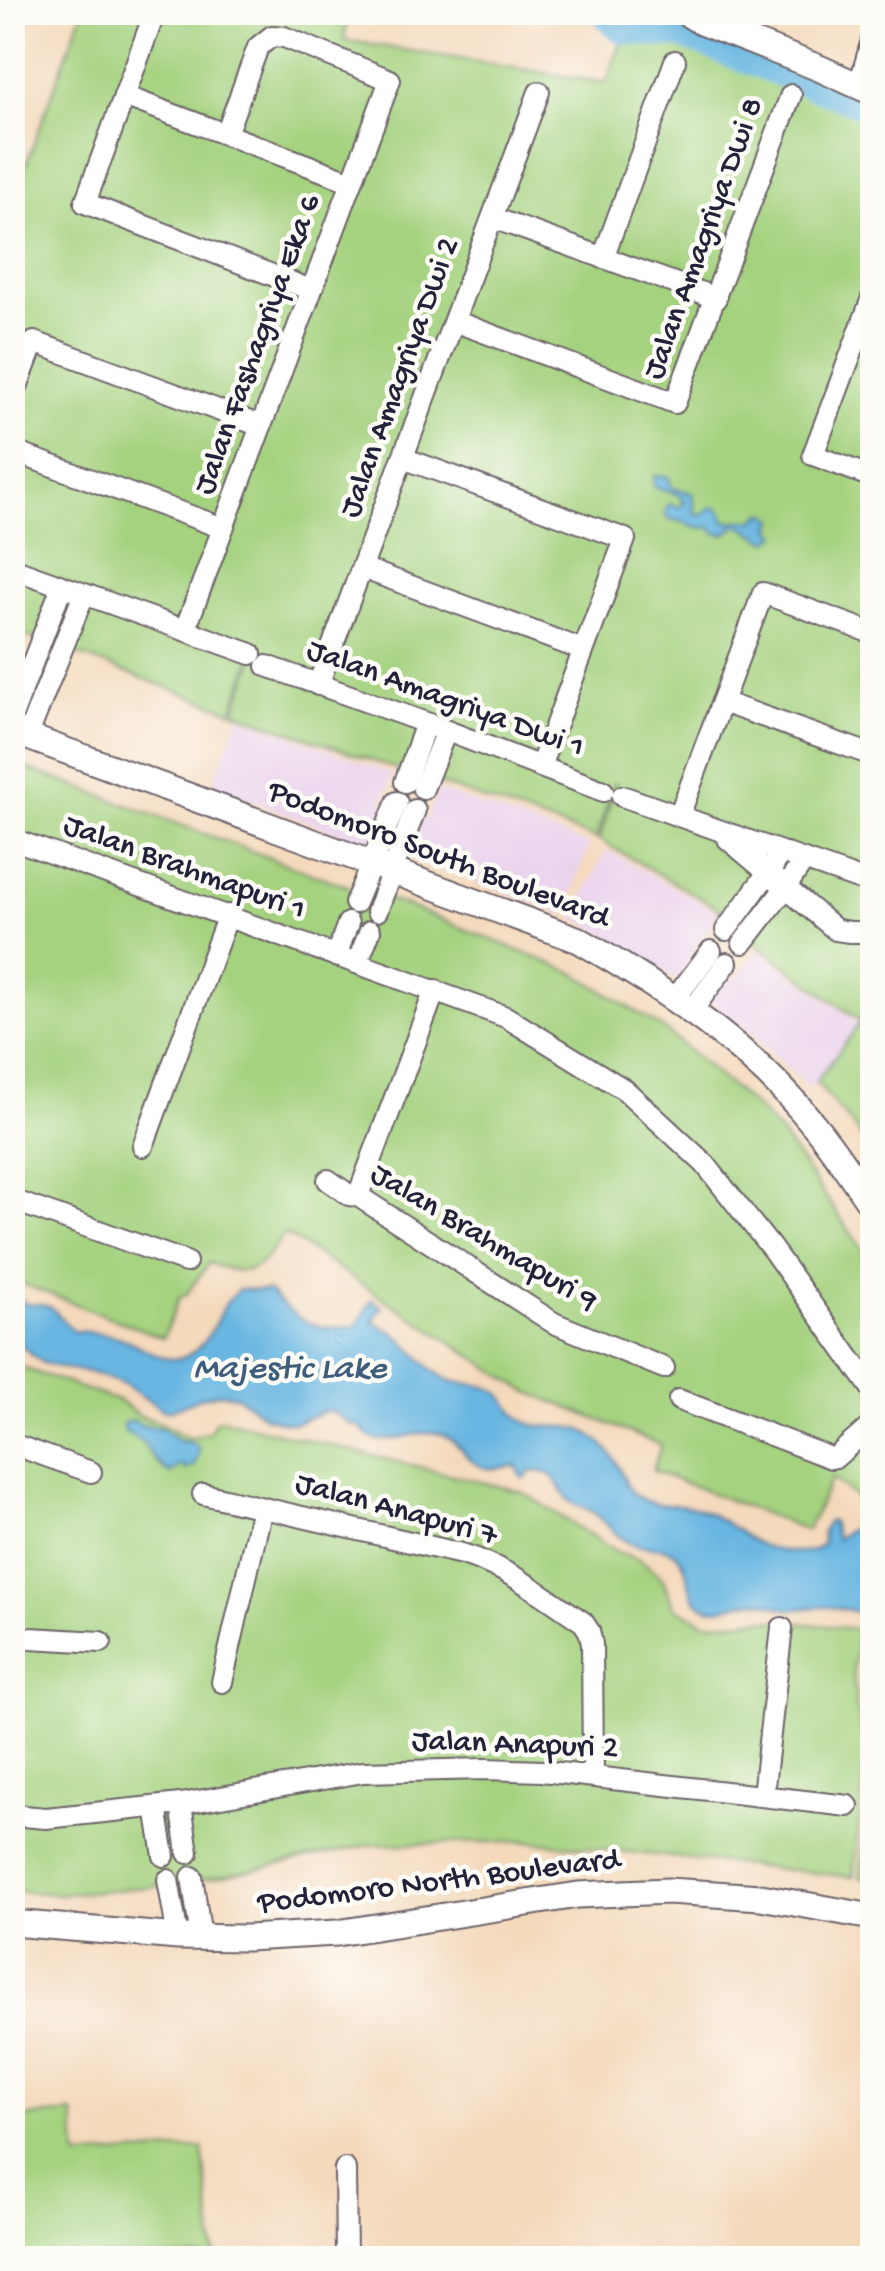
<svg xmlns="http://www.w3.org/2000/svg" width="885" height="2271" viewBox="0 0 885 2271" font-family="'Gochi Hand',sans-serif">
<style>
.built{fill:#ead1ec}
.green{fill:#a5d27f;stroke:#647a5d;stroke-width:2.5}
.water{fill:#67b6e1;stroke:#446c8e;stroke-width:2.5}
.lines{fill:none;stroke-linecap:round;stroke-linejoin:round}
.river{stroke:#67b6e1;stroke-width:32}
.minor-casing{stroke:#6c6268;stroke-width:24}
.tertiary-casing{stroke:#6c6268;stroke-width:29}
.minor{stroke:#fff;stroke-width:20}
.tertiary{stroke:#fff;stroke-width:25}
.labels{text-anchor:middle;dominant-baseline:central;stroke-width:9;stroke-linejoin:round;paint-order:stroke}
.street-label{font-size:32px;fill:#22223b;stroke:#fdfcf7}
.water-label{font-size:35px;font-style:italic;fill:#3e5d7d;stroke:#fdfcf7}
</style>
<rect width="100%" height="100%" fill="#fdfcf7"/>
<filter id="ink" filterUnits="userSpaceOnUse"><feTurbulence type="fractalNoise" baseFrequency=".01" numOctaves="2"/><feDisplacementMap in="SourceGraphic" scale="20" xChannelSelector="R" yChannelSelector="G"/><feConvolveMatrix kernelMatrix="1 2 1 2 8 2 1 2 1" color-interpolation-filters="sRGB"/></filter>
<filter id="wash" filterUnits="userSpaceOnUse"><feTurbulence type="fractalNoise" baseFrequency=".0048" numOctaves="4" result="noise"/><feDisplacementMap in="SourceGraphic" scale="40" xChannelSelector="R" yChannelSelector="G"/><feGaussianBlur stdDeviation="2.25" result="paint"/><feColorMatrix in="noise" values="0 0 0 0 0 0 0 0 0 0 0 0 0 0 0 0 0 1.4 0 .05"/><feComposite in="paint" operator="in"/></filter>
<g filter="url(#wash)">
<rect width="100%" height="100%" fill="#f4d9bb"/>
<g class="built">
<polygon points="239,716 393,774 382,802 391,806 375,847 212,786"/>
<polygon points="438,790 589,845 564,914 403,855 417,816 427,819"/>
<polygon points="606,850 718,912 689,958 695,963 680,982 599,931 573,918"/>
<polygon points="758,949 859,1023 810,1089 747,1030 707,999 725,973 736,980"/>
</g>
<g class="green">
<polygon points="82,13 348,13 344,40 606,83 623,38 639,34 665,33 872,117 872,1003 859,1020 719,916 721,910 599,840 616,783 614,783 596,839 235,712 257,650 255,650 232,711 13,631 13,200"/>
<path d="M13,763L335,882L407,906L575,973L662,1028L755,1107L781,1134L872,1263V1510L832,1478L807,1530L653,1471L661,1445L526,1391L285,1234C258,1268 256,1280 209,1263L185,1296H180L163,1338L13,1280Z"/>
<polygon points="872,1007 872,1149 816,1082"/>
<polygon points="12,1364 119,1401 140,1416 158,1422 189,1438 210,1432 215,1422 221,1419 522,1492 617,1552 641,1560 662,1577 674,1607 706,1623 758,1619 858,1629 853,1670 857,1709 867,1748 853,1877 527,1841 370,1845 219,1877 149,1887 63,1894 13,1891"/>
<polygon points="872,1756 872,1880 860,1877"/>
<polygon points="73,2113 78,2157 203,2148 215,2258 13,2258 13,2118"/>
</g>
<g class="water">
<path d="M654,476H666L670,480L671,487C678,491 687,490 693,494L695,513L703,514C706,513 707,510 710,508C721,503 722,517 726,522L755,520L761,514L767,513L775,520L771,528L777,534L776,537L768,541L742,526H736L724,535L715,532L710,527L699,528L681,521L669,519L665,512L669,504L679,507L684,504L683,500L677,494L654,486Z"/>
<path d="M240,1289L269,1291C296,1320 315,1333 356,1326L372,1300L382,1307L373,1321C379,1326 386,1328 393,1332C415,1347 425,1371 452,1381C466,1385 483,1383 496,1391C510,1399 512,1417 528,1423C547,1431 569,1422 588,1433C599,1440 609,1449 615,1460C623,1473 626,1490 640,1498C658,1509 680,1501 700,1509C736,1523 752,1553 796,1552C809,1552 814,1552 823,1543L822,1533L828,1521H832L836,1539L849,1530L872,1529V1617C858,1612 842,1607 827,1607C814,1606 802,1610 788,1609C775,1607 765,1599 751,1601C736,1602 722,1613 706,1607C686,1600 691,1576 682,1561C668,1538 641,1555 620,1537C610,1529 602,1518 591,1511C585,1507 576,1506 570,1501C556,1488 559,1468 530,1472L525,1478H522L517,1466C507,1466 497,1470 486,1468C462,1462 460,1437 437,1433C412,1428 375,1457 359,1425H352L329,1410L294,1423L280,1421L266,1417L237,1396L220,1393L201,1397L172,1410H163L124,1384L89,1372L62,1368L43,1363L13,1339V1295L29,1305L39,1304L51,1307L73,1331C91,1332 111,1333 128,1341C154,1352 174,1372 199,1347C217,1330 219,1304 240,1289Z"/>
<path d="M131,1420L144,1426L162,1428L179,1441L193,1443L197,1445L199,1453L194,1466L186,1469L180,1465L170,1474C166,1470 161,1466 157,1462C143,1448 148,1440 124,1432L123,1424Z"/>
</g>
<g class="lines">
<polyline class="river" points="607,12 623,28 683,33 872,106"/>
</g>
</g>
<g filter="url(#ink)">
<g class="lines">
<g class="minor-casing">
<g id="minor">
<polyline points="155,12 85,203 311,290"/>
<polyline points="859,85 872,40"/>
<polyline points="124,96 352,182"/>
<polyline points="493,218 716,298"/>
<polyline points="603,258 675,61"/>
<polyline points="872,298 813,455 872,477"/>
<polyline points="454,321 675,403 791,95"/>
<polyline points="12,400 34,342 261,426"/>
<polyline points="12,451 223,528"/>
<polyline points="403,458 625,539 540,767"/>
<polyline points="12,568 251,654"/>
<polyline points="362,568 583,650"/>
<polyline points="185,630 390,80 284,37 272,36 258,47 226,134"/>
<polyline points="267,666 429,724 603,791"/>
<polyline points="318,685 539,92"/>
<polyline points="722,702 872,755"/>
<polyline points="12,716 62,586"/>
<polyline points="27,737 84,594"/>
<polyline points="405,782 426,723"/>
<polyline points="423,789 446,731"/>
<polyline points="622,796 872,884"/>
<polyline points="679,816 763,593 872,633"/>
<polyline points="12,839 506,1017 625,1090 705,1164 772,1249 872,1389"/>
<polyline points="728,839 836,930 850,932 872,932"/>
<polyline points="355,903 397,802"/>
<polyline points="377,911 415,810"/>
<polyline points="726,930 775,863"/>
<polyline points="743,943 786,887 804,860"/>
<polyline points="336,956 348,923"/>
<polyline points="357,963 370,931"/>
<polyline points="674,1000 711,951"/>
<polyline points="691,1012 727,963"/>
<polyline points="143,1146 228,915"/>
<polyline points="328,1180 349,1195 358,1196 554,1323 664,1368"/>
<polyline points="358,1196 435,990"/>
<polyline points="12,1200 186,1262"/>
<polyline points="679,1400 831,1458 836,1457 872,1425"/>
<polyline points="12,1444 91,1472"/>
<path d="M203,1494L462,1554C507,1567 544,1596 583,1622L589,1631L592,1644L593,1776"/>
<polyline points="12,1637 101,1642"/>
<polyline points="222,1682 262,1508"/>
<polyline points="763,1795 782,1628"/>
<polyline points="181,1804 188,1853"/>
<polyline points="156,1807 164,1856"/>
<polyline points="12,1815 46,1818 181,1804 363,1772 485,1769 542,1771 848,1806"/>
<polyline points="192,1877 201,1938"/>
<polyline points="168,1880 178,1937"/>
<polyline points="345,2169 346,2258"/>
</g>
</g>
<g class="tertiary-casing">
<g id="tertiary">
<polyline points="685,12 701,22 819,68 872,92"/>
<path d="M12,731L579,940C665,990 751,1046 814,1125C835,1150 853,1179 872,1206"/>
<polyline points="12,1923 178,1937 247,1938 337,1933 578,1895 668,1891 761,1897 872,1917"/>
</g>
</g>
<use href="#minor" class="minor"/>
<use href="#tertiary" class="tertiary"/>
</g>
</g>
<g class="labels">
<g class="street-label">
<text transform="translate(705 239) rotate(-70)">Jalan Amagriya Dwi 8</text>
<text transform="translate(259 345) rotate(-70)">Jalan Fashagriya Eka 6</text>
<text transform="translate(401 378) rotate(-70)">Jalan Amagriya Dwi 2</text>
<text transform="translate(445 700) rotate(20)">Jalan Amagriya Dwi 1</text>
<text transform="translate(438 856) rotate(21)">Podomoro South Boulevard</text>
<text transform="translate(184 869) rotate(20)">Jalan Brahmapuri 1</text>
<text transform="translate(483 1239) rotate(31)">Jalan Brahmapuri 9</text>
<text transform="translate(396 1511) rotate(15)">Jalan Anapuri 7</text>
<text transform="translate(515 1746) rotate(2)">Jalan Anapuri 2</text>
<text transform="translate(439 1883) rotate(-7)">Podomoro North Boulevard</text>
</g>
<g class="water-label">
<text x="290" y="1370">Majestic Lake</text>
</g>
</g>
<rect width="885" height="2271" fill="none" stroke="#fdfcf7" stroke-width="50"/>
</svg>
